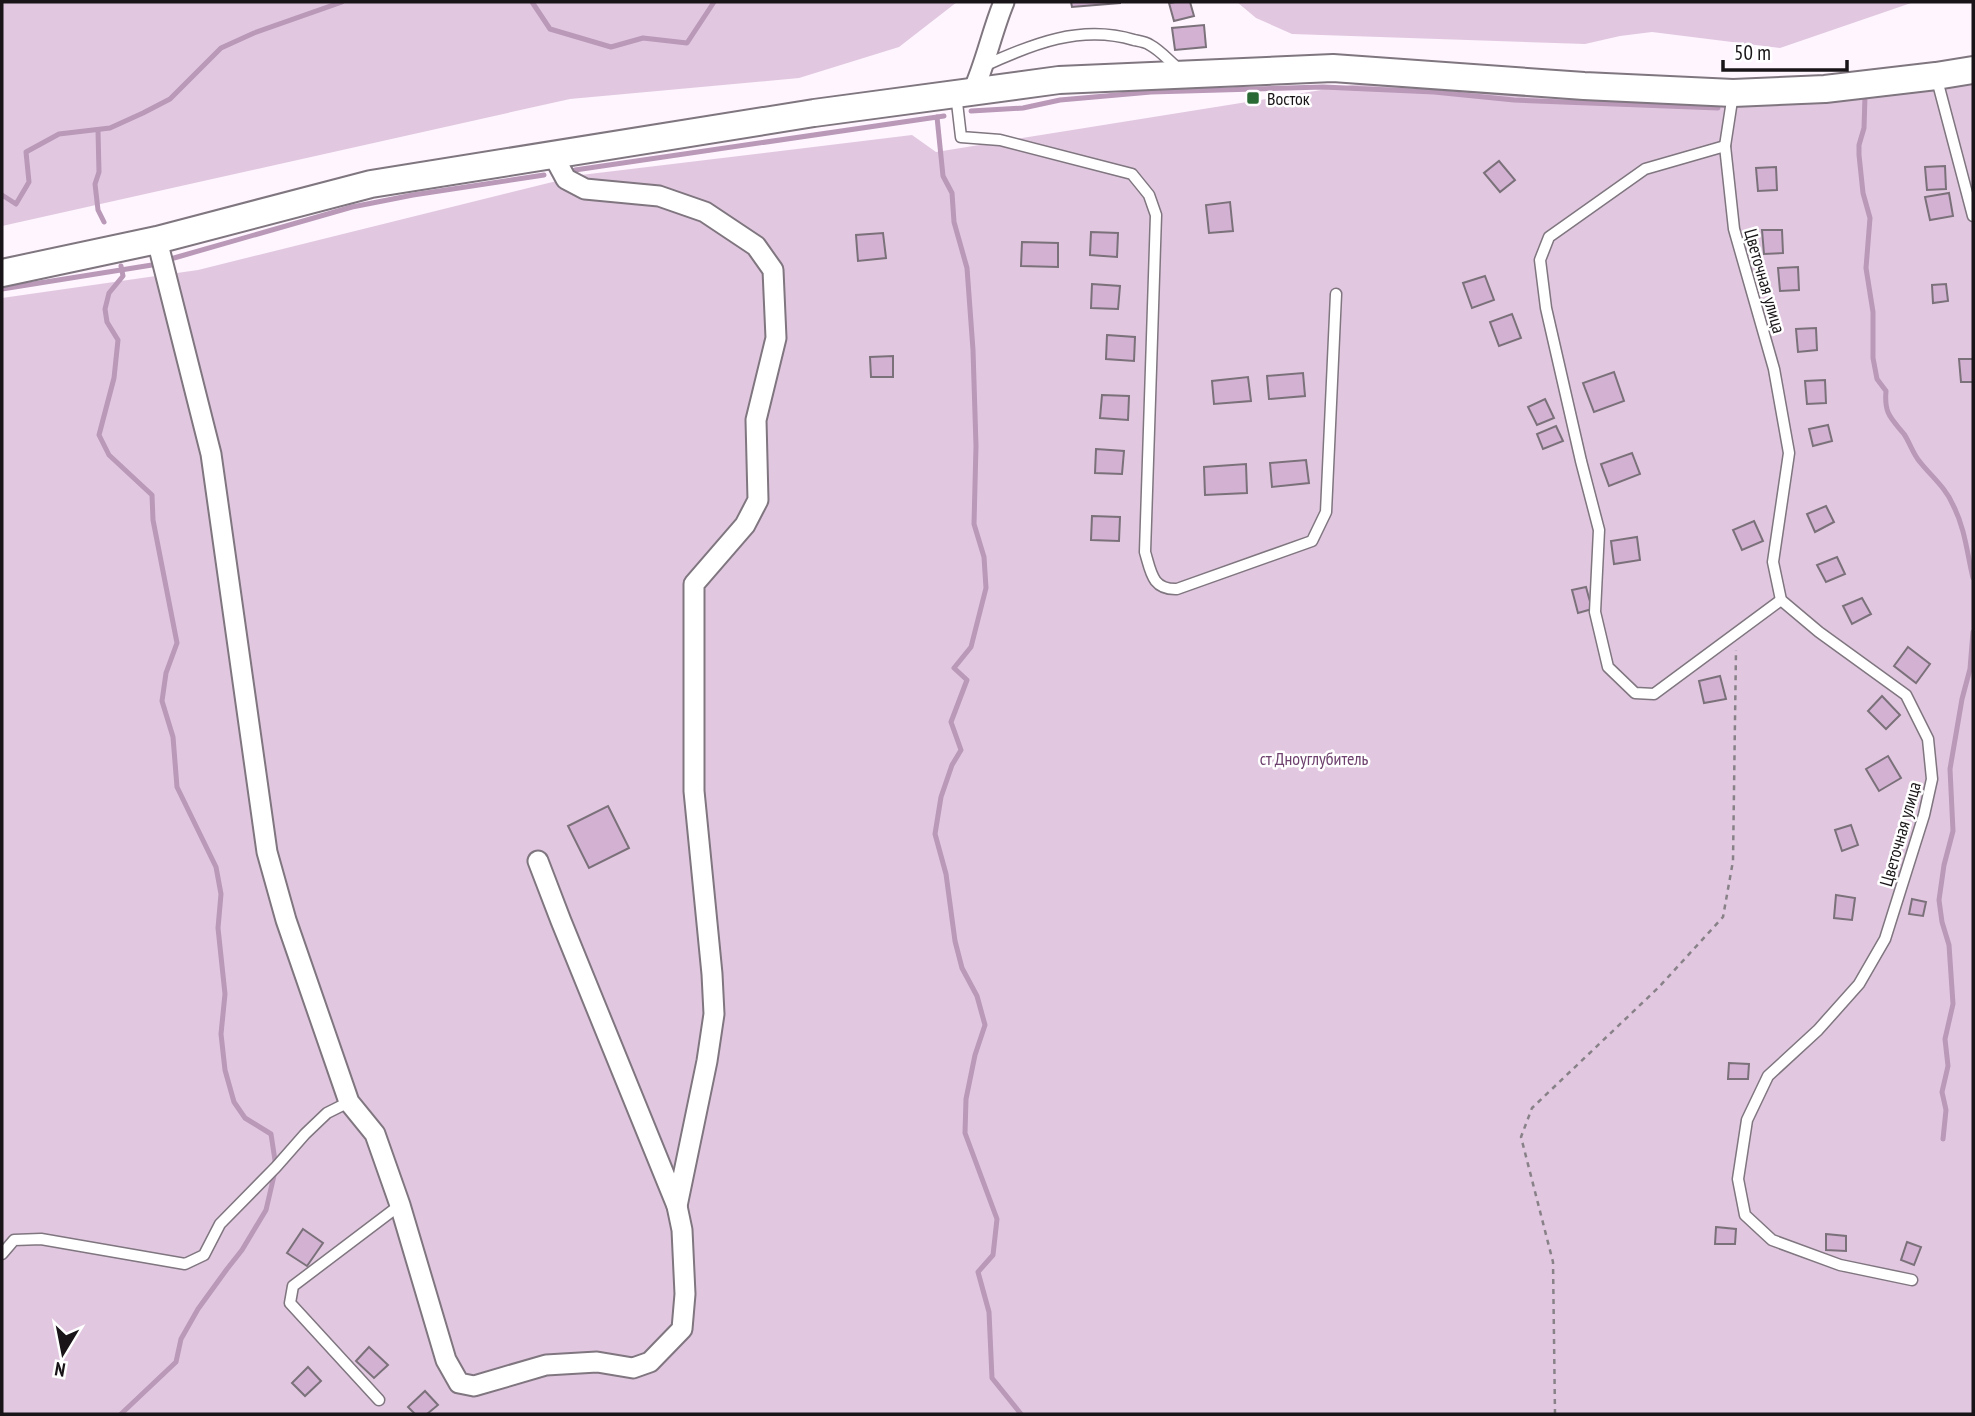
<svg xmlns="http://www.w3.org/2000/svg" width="1975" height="1416" viewBox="0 0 1975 1416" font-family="'PT Sans Narrow',sans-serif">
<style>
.green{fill:#e1c8e0}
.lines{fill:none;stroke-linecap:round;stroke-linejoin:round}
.stream{stroke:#b998b8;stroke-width:5}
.building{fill:#d3b1d3;stroke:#7b717a;stroke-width:2}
.lane-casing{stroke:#7f767f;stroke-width:13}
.street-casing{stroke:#7f767f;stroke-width:23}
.secondary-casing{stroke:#7f767f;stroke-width:30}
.path{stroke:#888288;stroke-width:2.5;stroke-dasharray:5 5;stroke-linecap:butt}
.lane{stroke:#fff;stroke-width:10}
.street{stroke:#fff;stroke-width:19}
.secondary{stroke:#fff;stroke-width:26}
.poi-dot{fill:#296a34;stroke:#fff;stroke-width:2.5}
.labels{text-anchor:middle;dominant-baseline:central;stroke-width:5;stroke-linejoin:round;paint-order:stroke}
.poi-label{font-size:18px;fill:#181417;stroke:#fff;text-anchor:start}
.street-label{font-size:18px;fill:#181417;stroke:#fff}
.park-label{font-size:18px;fill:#6d406d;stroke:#fff}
</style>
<rect width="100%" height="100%" fill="#fef5fe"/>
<g class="green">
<polygon points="2,2 957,2 899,47 799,78 570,99 2,226"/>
<polygon points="1237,2 1914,2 1780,48 1652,32 1620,36 1585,44 1292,34 1256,18"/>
<polygon points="1973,72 1973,1414 2,1414 2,298 198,270 581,175 912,135 936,152 1377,81 1732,99"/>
</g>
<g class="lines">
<g class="stream">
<polyline points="532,2 550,29 611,47 643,38 687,43 714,2"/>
<path d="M1865,96L1864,128L1859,145V155L1863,193L1870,218L1866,268L1873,312V358L1877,379L1886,391C1884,414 1891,418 1904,434C1910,443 1913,454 1920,462C1931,476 1946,488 1953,505C1965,528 1967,553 1973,578"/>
<polyline points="971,111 1023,108 1060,100 1151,92 1323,87 1434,92 1514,100 1718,108"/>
<polyline points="937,117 943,176 952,193 954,222 967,268 973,350 976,446 974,524 984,557 986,588 971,647 954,668 967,680 951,722 961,750 952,765 941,797 935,834 946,874 955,941 962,968 977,996 985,1025 975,1055 966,1099 965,1133 997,1219 993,1255 978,1272 989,1312 992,1378 1021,1414"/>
<polyline points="98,130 99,172 95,184 98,210 104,222"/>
<polyline points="575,170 944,116"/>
<polyline points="2,195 16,204 29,182 26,152 59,134 110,128 143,113 170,99 221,48 254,33 342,2"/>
<polyline points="174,258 352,207 413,195 544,175"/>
<polyline points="121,266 123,276 109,293 105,309 107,322 118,340 114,378 99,435 109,455 152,495 153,520 177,643 166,673 162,701 173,737 177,787 216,867 221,894 218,928 225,994 221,1034 225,1070 234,1102 245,1118 271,1134 276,1167 266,1210 242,1250 227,1269 198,1309 181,1339 176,1362 121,1414"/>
<polyline points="2,289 152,265"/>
<polyline points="1943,1139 1946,1110 1942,1092 1948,1066 1945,1039 1953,1004 1949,945 1942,922 1939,900 1944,865 1953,831 1950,769 1962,699 1970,669 1973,632"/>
</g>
</g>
<g class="building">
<polygon points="1071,2 1120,2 1120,3 1072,7"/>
<polygon points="1175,2 1190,2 1194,16 1174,21 1169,3"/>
<polygon points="1204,25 1206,47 1175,50 1172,28"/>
<polygon points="1499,161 1515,180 1500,192 1484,173"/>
<polygon points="1945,166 1946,189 1927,190 1925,167"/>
<polygon points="1776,167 1777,190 1758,191 1756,168"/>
<polygon points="1949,193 1953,216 1930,220 1925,197"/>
<polygon points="1230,202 1233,231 1209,233 1206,205"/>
<polygon points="1762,230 1782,230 1783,253 1764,254"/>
<polygon points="1091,232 1118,233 1117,257 1090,255"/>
<polygon points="883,233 886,258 858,261 856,235"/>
<polygon points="1022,242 1058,243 1058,267 1021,266"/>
<polygon points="1798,267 1799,290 1780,291 1778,268"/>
<polygon points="1485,276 1494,300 1472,308 1463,283"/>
<polygon points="1092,284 1120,286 1118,309 1091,308"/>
<polygon points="1946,284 1948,301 1933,303 1932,285"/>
<polygon points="1512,314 1521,338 1499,346 1490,322"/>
<polygon points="1816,328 1817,350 1798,352 1796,329"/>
<polygon points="1107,335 1135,337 1134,361 1106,359"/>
<polygon points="893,356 893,377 871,377 870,357"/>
<polygon points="1959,359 1973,359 1973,382 1961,382"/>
<polygon points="1614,372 1624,401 1594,412 1583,383"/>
<polygon points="1303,373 1305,396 1269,399 1267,376"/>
<polygon points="1248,377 1251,401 1214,404 1212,381"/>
<polygon points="1825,380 1826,403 1807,404 1805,381"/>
<polygon points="1102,395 1129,396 1128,420 1100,418"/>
<polygon points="1545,399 1554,418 1537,425 1528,407"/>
<polygon points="1828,425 1832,441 1813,446 1809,429"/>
<polygon points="1556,426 1563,441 1543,449 1537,434"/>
<polygon points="1096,449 1124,451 1122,474 1095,473"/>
<polygon points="1632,453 1640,474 1609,486 1601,464"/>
<polygon points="1306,460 1309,483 1272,487 1270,463"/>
<polygon points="1246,464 1247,493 1205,495 1204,467"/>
<polygon points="1826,506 1834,522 1815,532 1807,514"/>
<polygon points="1092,516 1120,517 1119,541 1091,540"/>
<polygon points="1754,521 1763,541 1742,550 1733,530"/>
<polygon points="1637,537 1640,560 1614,564 1611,541"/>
<polygon points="1837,557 1845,574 1826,582 1817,565"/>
<polygon points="1586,587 1592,609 1578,613 1572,590"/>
<polygon points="1862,598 1871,614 1852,624 1843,606"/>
<polygon points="1908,647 1930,664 1916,683 1894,666"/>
<polygon points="1720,676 1726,699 1704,703 1699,681"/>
<polygon points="1882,696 1900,715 1886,729 1868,711"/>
<polygon points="1888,756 1901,778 1879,791 1866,769"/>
<polygon points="608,806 629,848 589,868 568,826"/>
<polygon points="1851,825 1858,845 1842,851 1835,830"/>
<polygon points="1836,895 1855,898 1852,920 1834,918"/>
<polygon points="1912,899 1926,902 1923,916 1909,914"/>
<polygon points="1729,1063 1749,1064 1748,1079 1728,1079"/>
<polygon points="1716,1227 1736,1229 1735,1244 1715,1244"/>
<polygon points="303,1229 323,1243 307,1266 287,1253"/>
<polygon points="1826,1234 1846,1236 1846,1251 1826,1250"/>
<polygon points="1907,1242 1921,1247 1914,1265 1901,1260"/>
<polygon points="369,1347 388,1365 374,1378 356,1361"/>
<polygon points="308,1367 321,1381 305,1396 292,1383"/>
<polygon points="425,1391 438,1405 427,1414 415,1414 408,1407"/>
</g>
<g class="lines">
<g class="lane-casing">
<g id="lane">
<path d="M984,66C1032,44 1081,24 1134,40C1139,41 1146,42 1150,45C1160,50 1170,62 1179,69"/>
<polyline points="1936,76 1973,216"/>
<path d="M956,94L961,137L1000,140L1132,174L1149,195L1156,215L1145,552C1151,572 1152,590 1177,589L1312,541L1326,512L1336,294"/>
<polyline points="1733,94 1725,146 1734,229 1774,369 1789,453 1773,562 1781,600 1819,632 1906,695 1928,739 1932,779 1924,815 1885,939 1859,984 1818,1030 1768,1076 1747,1120 1738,1179 1745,1215 1772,1240 1840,1265 1912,1280"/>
<polyline points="1725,146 1645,169 1549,237 1540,260 1546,308 1581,461 1599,530 1595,612 1608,667 1635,693 1654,694 1781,600"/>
<polyline points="2,1254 14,1240 41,1239 185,1264 204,1255 220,1224 276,1167 305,1134 327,1113 349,1102"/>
<polyline points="379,1400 290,1303 293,1286 400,1205"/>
</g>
</g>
<g class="street-casing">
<g id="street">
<path d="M973,91C986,62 992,31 1004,2"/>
<polyline points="553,155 566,179 585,189 659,196 705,212 756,246 773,270 776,338 756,420 758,500 745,525 694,584 694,791 712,974 714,1014 707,1061 677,1206"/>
<polyline points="157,240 211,454 267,852 286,920 349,1102 375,1134 400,1205 446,1360 459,1383 474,1386 546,1365 597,1362 633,1368 650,1362 682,1329 685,1294 682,1230 677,1206 561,921 538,861"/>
</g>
</g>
<g class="secondary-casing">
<polyline id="secondary" points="2,273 157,240 371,184 814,113 1059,80 1333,68 1584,86 1733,93 1825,89 1936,76 1973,70"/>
</g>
<polyline class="path" points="1555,1414 1553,1262 1521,1137 1532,1108 1659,987 1723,917 1733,861 1736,650"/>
<use href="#lane" class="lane"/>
<use href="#street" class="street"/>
<use href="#secondary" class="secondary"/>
</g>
<rect class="poi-dot" x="1246" y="91" width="14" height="14" rx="3.5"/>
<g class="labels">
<g class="poi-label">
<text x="1267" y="98">Восток</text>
</g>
<g class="street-label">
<text transform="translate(1765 281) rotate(74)">Цветочная улица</text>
<text transform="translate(1900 834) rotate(-74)">Цветочная улица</text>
</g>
<g class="park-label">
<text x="1314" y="758">ст Дноуглубитель</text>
</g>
</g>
<rect width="1975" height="1416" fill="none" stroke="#181417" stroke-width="7"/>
<g transform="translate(63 1353) rotate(190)" stroke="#ffffff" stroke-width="5" paint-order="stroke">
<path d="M0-5L12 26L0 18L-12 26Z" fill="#181417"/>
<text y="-10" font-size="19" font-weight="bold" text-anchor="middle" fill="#181417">N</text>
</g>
<path d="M1723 60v10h124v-10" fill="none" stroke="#181417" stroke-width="3.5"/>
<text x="1734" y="60" font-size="21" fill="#181417" stroke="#ffffff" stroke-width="5" paint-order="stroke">50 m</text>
</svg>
